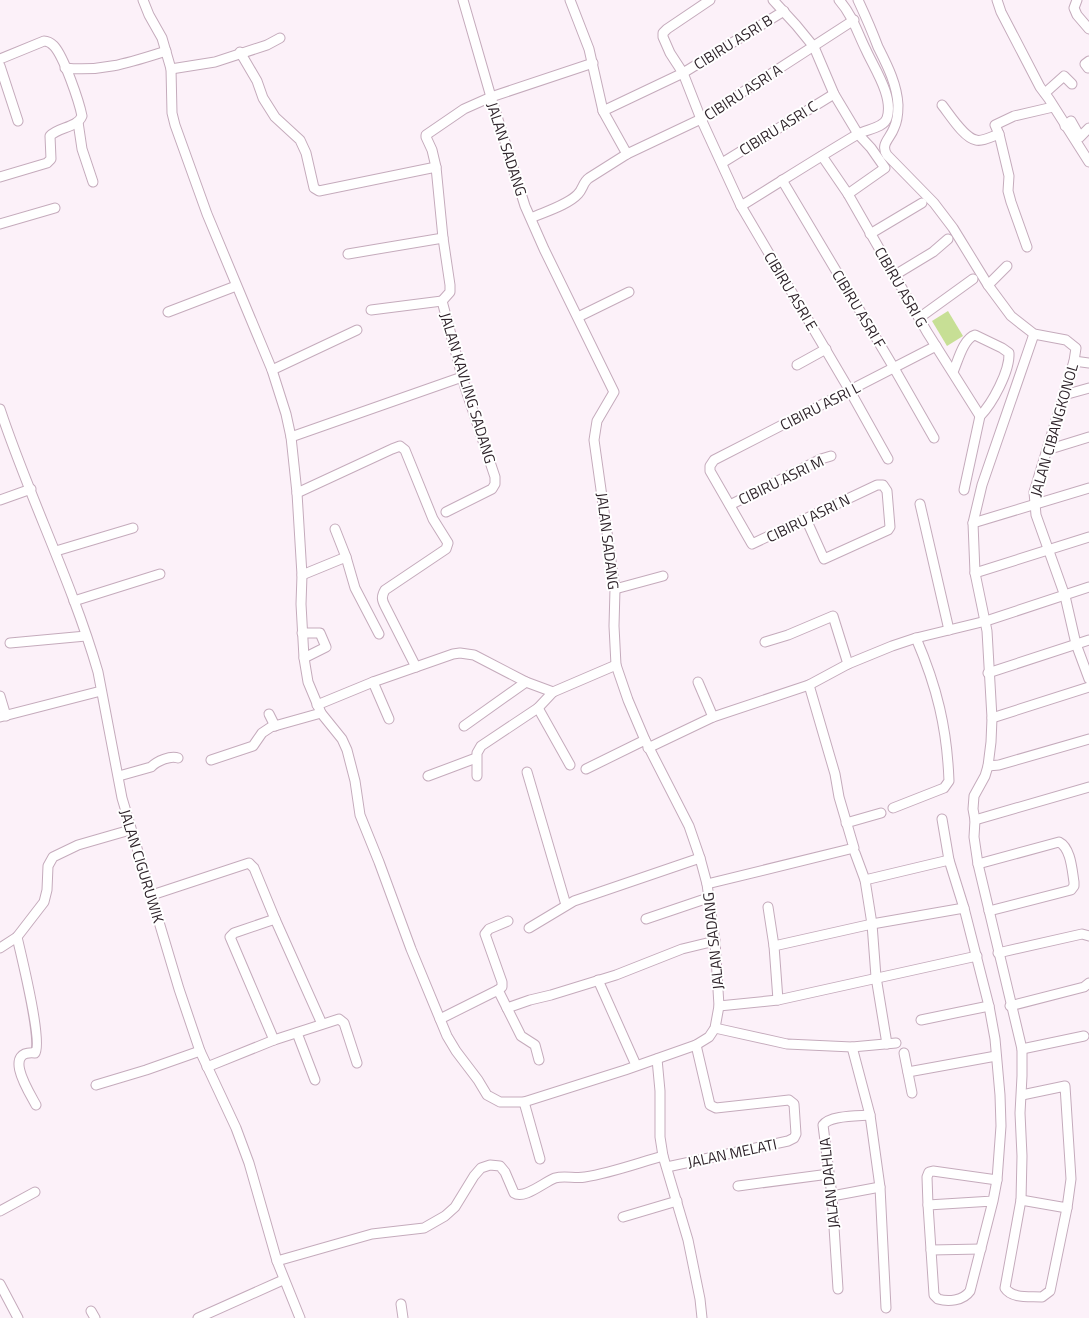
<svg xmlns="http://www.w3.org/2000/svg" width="1089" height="1318" viewBox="0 0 1089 1318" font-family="'Titillium Web',sans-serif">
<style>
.grass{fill:#c7df95}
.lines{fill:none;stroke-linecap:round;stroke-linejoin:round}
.minor-casing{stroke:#c5abbc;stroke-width:11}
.minor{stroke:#fff;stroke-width:9}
.labels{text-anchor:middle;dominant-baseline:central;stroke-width:4;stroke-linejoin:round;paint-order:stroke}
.street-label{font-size:15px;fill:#2f242b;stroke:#fff}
</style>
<rect width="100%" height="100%" fill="#fcf1f9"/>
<polygon class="grass" points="948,311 963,336 947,346 932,321"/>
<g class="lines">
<g class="minor-casing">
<g id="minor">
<polyline points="143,0 149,15 162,38 171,69 172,113 175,125 207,214 272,370 286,414 291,437 297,493 302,575 301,604 304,658 308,682 321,713 342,739 347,750 355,781 360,815 379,862 411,949 447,1036 456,1051 478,1080 487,1095 500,1102 524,1102 625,1070 696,1045 709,1037 715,1028 719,1006 715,941 707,884 700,858 689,826 645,740 628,700 616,665 614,626 615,589 594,440 597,421 614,392 544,249 525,206 491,97 463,0"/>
<polyline points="570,0 589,49 603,111 683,73 784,11"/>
<polyline points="710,0 667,29 663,33 663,37 670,53 683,73 701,119 741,206 850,391 888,459"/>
<polyline points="773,0 796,25 814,47 834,94 858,134 871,148 885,168 848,194"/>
<path d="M858,0C865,15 872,31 878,47C887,65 897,84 898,105C898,113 897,122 894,128C890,139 880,144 887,155L934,203L953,228L988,285L1011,316L1034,334L1066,340L1076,348L1074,361L1034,492L1036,515L1065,596L1076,644L1089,679"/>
<polyline points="997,0 1001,12 1040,87 1049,99 1089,162"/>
<polyline points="1077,0 1074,8 1077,15 1089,29"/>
<polyline points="240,52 257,81 263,98 275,117 300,140 306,153 314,188 319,191 436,167"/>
<path d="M0,59L44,41C48,41 51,43 54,46C64,57 79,101 82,116C77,128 58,127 50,136L51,159L47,163L0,177"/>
<polyline points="0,66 18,121"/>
<path d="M65,68C103,72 131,62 166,51"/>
<polyline points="1088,68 1085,64 1089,61"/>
<polyline points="171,69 215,62 267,45 280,38"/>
<polyline points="1045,93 1064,76 1072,84"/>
<path d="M942,105C950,115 964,138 976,140C982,142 993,136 999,134"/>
<polyline points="603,111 627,154"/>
<polyline points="78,122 82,149 93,182"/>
<polyline points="1065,126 1071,121 1080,137 1089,128"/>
<polyline points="822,156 848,194 927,332 980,416"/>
<polyline points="722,163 834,94"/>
<polyline points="782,180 894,368 934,438"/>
<path d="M741,206C780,182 819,157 858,134C867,129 884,128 887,118C894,97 874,68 866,50C857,32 853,16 839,0"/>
<path d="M531,218C544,212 568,205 578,194C583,189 583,182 589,178L627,154L701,119L854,20"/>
<polyline points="0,224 55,208"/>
<polyline points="870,234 922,203"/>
<polyline points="1027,247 1011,202 1008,191 1009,176 999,134 995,125 1014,116 1053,107"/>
<polyline points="348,254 443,238"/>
<polyline points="895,275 933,252 948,239"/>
<polyline points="988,285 1007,266"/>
<polyline points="371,310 442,301"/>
<polyline points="168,312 236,286"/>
<polyline points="578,317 629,292"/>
<polyline points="919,318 973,279"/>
<path d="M1034,334L982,485L973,523L975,573L987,631L992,718L991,742L988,766L985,776L974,796L973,809L975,820L974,837L978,864L1022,1049V1076L1020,1113L1022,1156L1021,1200L1005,1288C1012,1299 1030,1296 1042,1297L1050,1291L1067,1208"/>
<polyline points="1074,361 1089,363"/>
<polyline points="797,365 826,349"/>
<polyline points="272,370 357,330"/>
<path d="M953,372C958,361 963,339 975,335L1002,348L1009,353C1010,371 992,404 980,416L964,490"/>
<polyline points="1064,395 1089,388"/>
<path d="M0,409C29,497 72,582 98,672L122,798L179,989L200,1051L236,1128L249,1163L277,1261L300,1318"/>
<polyline points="291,437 462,377"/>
<polyline points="1047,450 1089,437"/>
<path d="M297,493L392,449L400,446L405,450L433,519L448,543L446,549L385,590C381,597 382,600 385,606L416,667"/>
<polyline points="0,500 31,489"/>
<polyline points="920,504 949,630"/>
<polyline points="730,505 821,459 831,456"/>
<polyline points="446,512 492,489 495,484 495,477 465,387 442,301 450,292 450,285 443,238 436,167 432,150 426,137 426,135 464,109 491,97 593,63"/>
<polyline points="806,519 824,559 888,530 890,527 887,491 883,485 877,485 752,544 710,471 710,466 714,460 936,346"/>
<polyline points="973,523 1089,488"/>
<polyline points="335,529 346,557 355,588 379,634"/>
<polyline points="56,551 133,528"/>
<polyline points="975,573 1089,537"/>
<polyline points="302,575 346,557"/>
<polyline points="615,589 663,576"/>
<polyline points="74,601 160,574"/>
<polyline points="302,633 320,633 326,647 304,658"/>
<polyline points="765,642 788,635 833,616 848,664"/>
<polyline points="10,643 86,636"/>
<polyline points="988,673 1089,640"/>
<polyline points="373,682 389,719"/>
<polyline points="698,682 713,717"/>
<polyline points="0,696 6,716"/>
<polyline points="317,705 373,682 453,654 460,653 474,655 526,682 553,692 616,665"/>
<polyline points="538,708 570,765"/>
<polyline points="269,714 275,726"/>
<polyline points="0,717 101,691"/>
<polyline points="992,718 1089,687"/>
<polyline points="464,726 526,682"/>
<polyline points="648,748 713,717 809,685 848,664 892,646 916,638 986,621 1089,587"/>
<polyline points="211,760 253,746 262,733 271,727 321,713"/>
<polyline points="988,766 999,765 1089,739"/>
<polyline points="586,769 645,740"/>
<polyline points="527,772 566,905"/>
<path d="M119,776L151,767C157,761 171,755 178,758"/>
<polyline points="428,776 476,758"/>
<polyline points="477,776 477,753 481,746 538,708 553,692"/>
<path d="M893,808L944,788L949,781C947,728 937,687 916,638"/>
<path d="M942,819L949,860L964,908L989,1006L995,1039L1000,1095L1001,1126L997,1180L993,1201L970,1291C963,1301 948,1302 938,1299L934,1295L928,1205L993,1201"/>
<polyline points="975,820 1089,787"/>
<polyline points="846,823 881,813"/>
<polyline points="855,853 865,880 872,924 876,977 887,1044"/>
<path d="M978,864L1059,842C1071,848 1072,870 1074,882V886L1071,890L989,911"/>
<polyline points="865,880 949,860"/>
<polyline points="707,884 854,848 839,797 835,774 809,685"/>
<polyline points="152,895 249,863 254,868 275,919"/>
<polyline points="768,907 774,946"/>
<polyline points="646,919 708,898"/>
<polyline points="529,928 574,901 700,858"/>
<path d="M17,937C21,954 43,1044 35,1053C2,1050 29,1092 36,1105"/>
<polyline points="0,948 17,937 44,902 47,890 48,866 53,857 78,845 130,830"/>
<polyline points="998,953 1082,934 1089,936"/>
<polyline points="598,980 636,1065"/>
<polyline points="498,990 502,987 502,982 485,934 489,929 508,921"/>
<polyline points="778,1000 774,946 872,924 964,908"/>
<polyline points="719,1006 778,1000 977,956"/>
<polyline points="1010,1006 1084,987 1089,983"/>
<polyline points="507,1008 521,1036 535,1045 539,1060"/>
<polyline points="440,1019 498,990 507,1008 530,1000 551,995 616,975 682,949 715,941"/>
<polyline points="921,1020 989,1006"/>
<polyline points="715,1028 787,1044 852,1047 896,1043"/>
<polyline points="297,1033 315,1080"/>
<polyline points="274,1040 230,937 234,933 275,919 322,1024"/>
<polyline points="852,1047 870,1115 880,1187 886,1308"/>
<polyline points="1022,1049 1084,1036"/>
<polyline points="904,1053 912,1093"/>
<polyline points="657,1059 660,1091 660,1137 663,1156 688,1240 700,1299 702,1318"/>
<polyline points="207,1067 274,1040 339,1019 344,1023 357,1063"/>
<polyline points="908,1072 996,1056"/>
<polyline points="96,1085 146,1070 200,1051"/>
<polyline points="524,1102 540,1159"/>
<polyline points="667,1167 788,1141 794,1138 796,1134 794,1104 789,1100 716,1108 710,1105 696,1045"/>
<polyline points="738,1186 829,1174"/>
<polyline points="832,1196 880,1187"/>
<polyline points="1021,1200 1067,1208 1071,1179 1065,1086 1022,1095"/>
<polyline points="928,1205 927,1177 929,1172 933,1171 997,1180"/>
<polyline points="0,1211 35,1192"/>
<polyline points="623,1217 677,1201"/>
<polyline points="931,1250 981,1249"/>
<path d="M277,1261L372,1234L424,1228L445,1216L455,1207L474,1176L481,1168L490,1165L500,1166L505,1172L514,1193C524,1200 544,1182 555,1178C565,1175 575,1179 585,1177C611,1173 638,1163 663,1156"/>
<polyline points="0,1284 18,1318"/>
<path d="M838,1289L832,1196L823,1125C830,1115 858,1116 870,1115"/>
<polyline points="401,1304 403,1318"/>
<polyline points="91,1311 95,1318"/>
<polyline points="198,1318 283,1280"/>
</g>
</g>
<use href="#minor" class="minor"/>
</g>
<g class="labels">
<g class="street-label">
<text transform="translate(733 42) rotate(-32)">CIBIRU ASRI B</text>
<text transform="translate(743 92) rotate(-33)">CIBIRU ASRI A</text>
<text transform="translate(778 128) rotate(-32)">CIBIRU ASRI C</text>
<text transform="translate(507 149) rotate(72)">JALAN SADANG</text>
<text transform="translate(901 287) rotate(60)">CIBIRU ASRI G</text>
<text transform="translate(791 291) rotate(59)">CIBIRU ASRI E</text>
<text transform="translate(859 309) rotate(59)">CIBIRU ASRI F</text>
<text transform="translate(468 388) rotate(73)">JALAN KAVLING SADANG</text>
<text transform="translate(820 406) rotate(-27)">CIBIRU ASRI L</text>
<text transform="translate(1054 430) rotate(-74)">JALAN CIBANGKONOL</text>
<text transform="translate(781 480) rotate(-26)">CIBIRU ASRI M</text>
<text transform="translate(808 518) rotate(-26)">CIBIRU ASRI N</text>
<text transform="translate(608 541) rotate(83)">JALAN SADANG</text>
<text transform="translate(142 866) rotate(73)">JALAN CIGURUWIK</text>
<text transform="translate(713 941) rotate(-96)">JALAN SADANG</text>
<text transform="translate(732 1153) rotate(-12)">JALAN MELATI</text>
<text transform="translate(829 1183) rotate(-96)">JALAN DAHLIA</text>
</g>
</g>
</svg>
